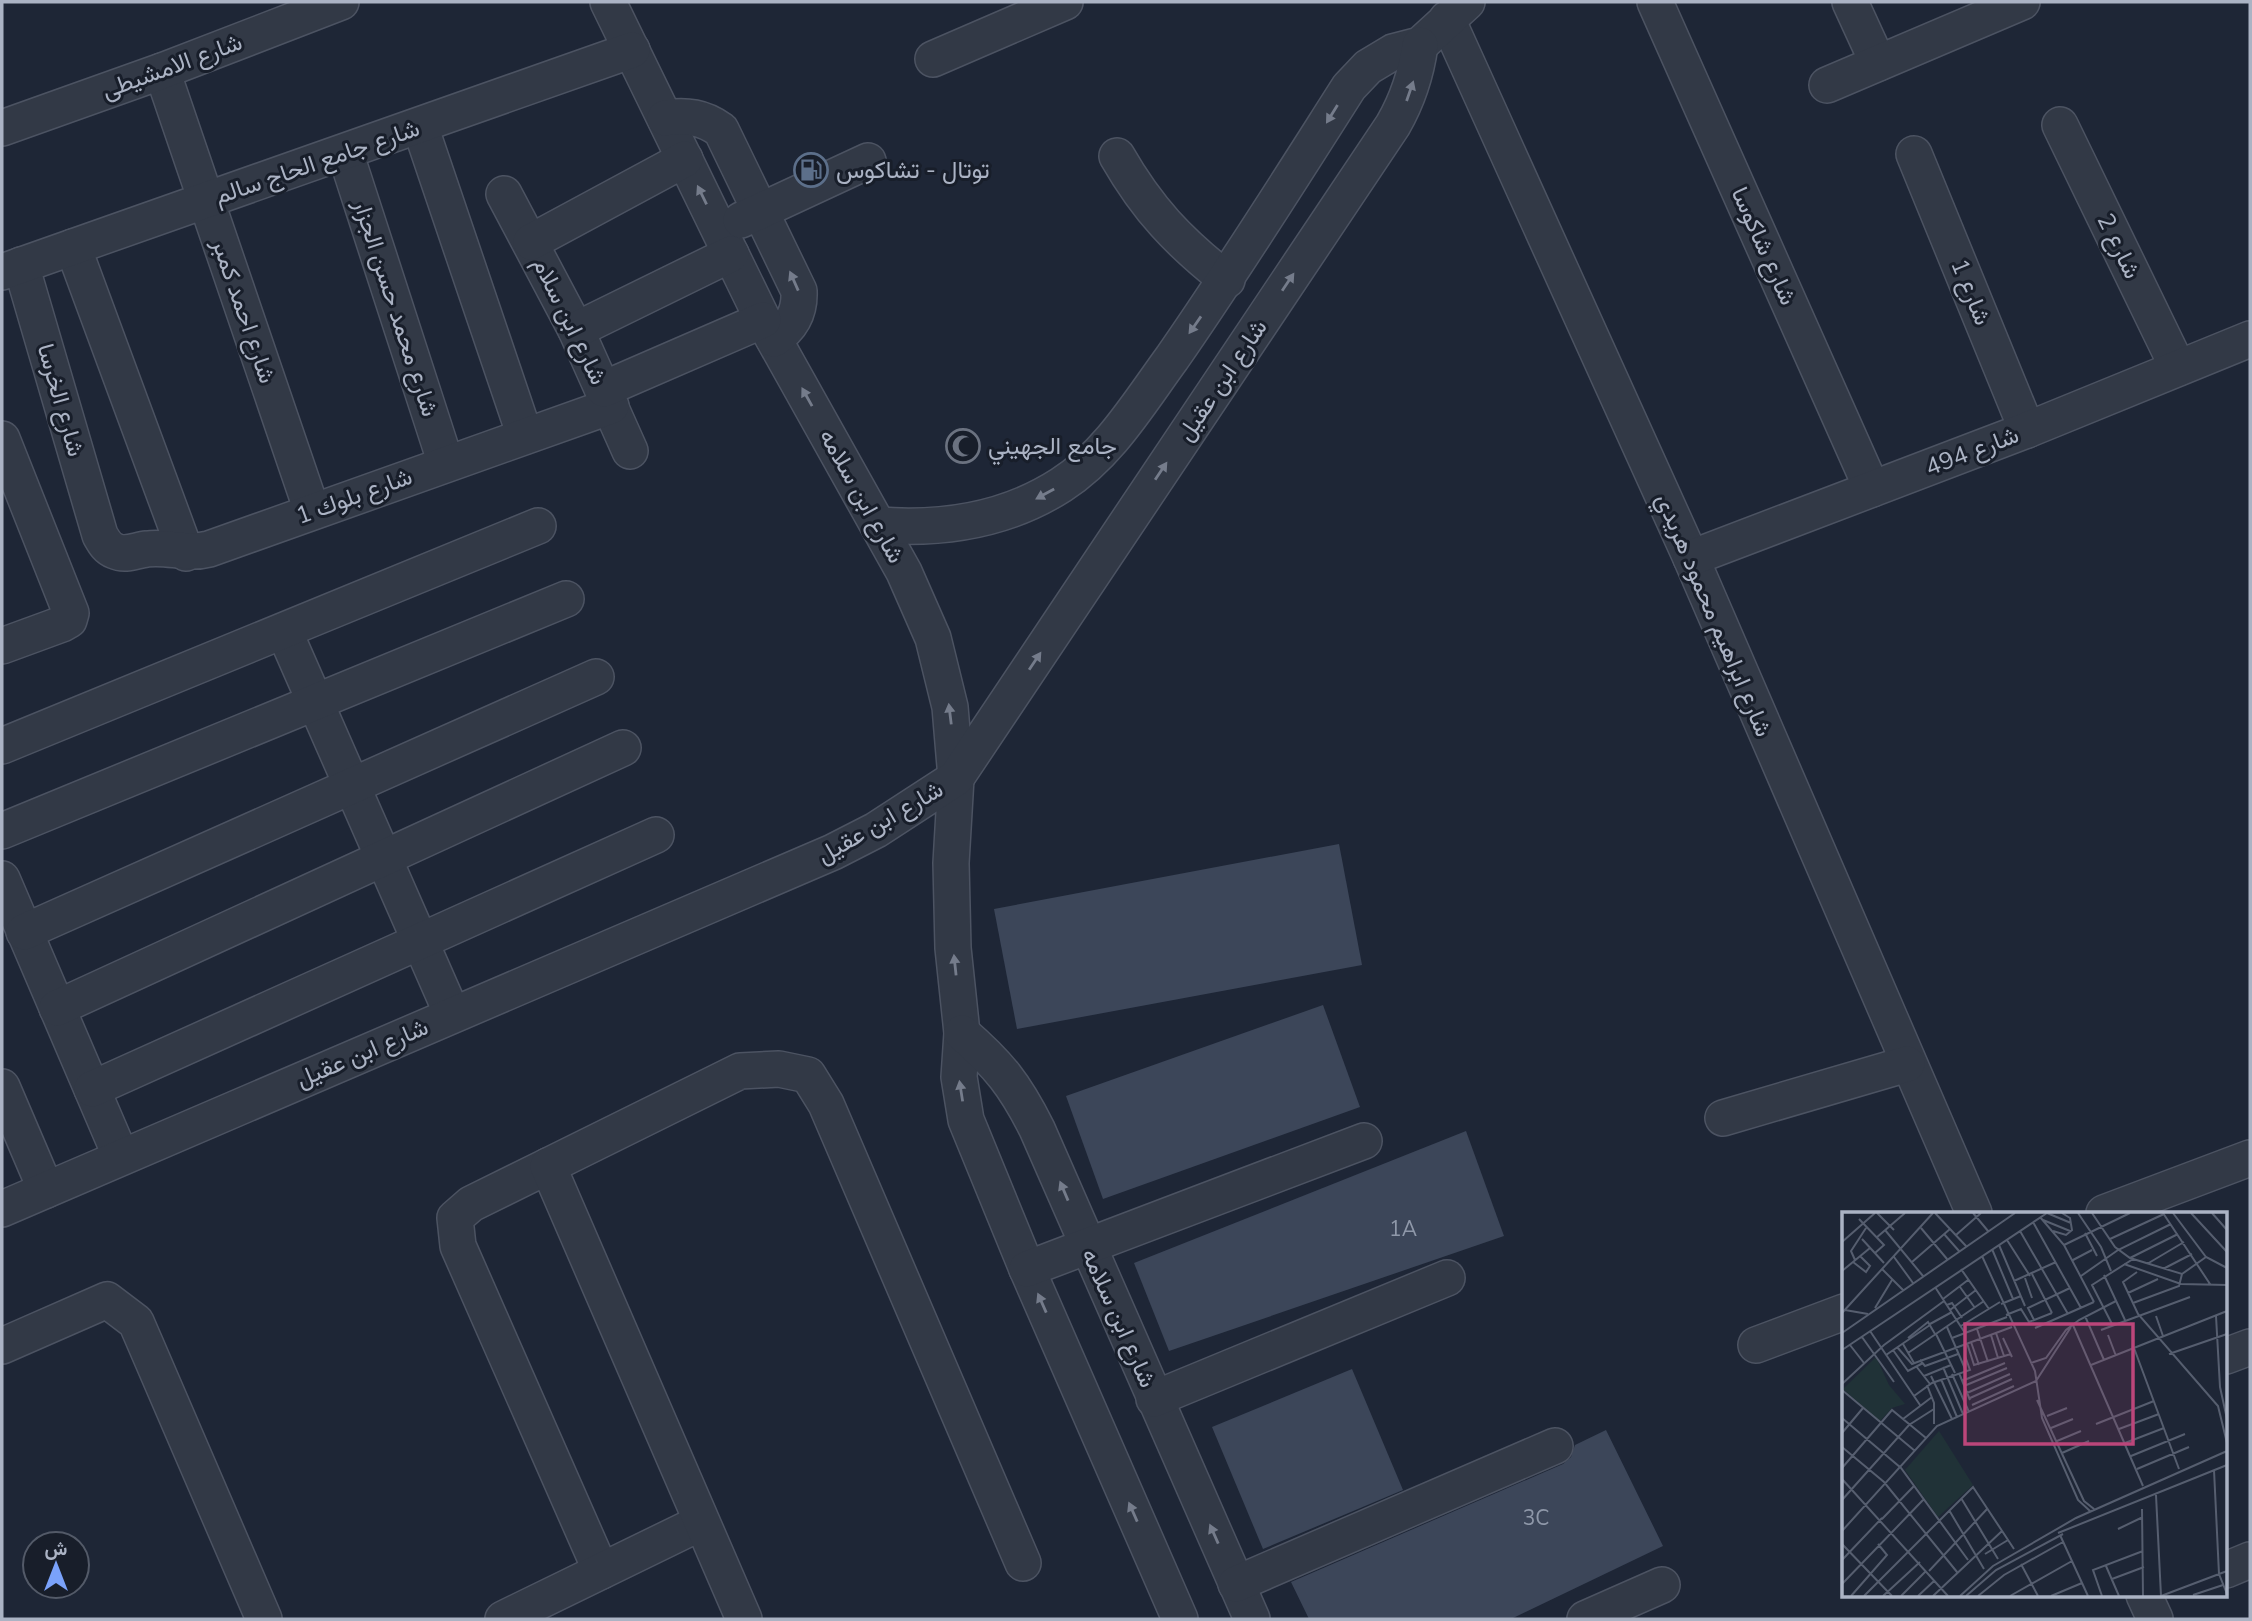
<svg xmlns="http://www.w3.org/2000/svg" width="2252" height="1621" viewBox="0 0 2252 1621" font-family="'Nunito Sans',Vazirmatn,sans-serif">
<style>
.building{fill:#3c4659}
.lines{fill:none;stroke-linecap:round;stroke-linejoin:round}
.minor-casing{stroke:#4c5362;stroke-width:38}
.minor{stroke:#323946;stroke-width:35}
.oneway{fill:#757c8b}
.labels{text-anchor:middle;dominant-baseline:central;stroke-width:6;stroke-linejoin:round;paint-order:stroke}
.number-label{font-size:21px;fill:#8f98a9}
.street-label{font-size:24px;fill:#abb3c4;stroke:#181e2a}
.poi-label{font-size:24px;fill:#abb3c4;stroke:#181e2a;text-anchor:start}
.inset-road{fill:none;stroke:#565e6f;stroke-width:2}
.view{fill:#bb467a;fill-opacity:0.15;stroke:#bb467a;stroke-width:3.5}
.inset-edge{fill:none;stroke:#abb3c4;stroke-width:3.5}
</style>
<rect width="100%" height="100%" fill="#1e2636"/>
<g class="building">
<polygon points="1339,844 1362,965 1017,1029 994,909"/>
<polygon points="1323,1005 1360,1107 1103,1199 1066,1096"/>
<polygon points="1466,1131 1504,1236 1169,1351 1134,1263"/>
<polygon points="1352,1369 1403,1490 1263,1549 1212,1427"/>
<polygon points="1606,1430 1663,1546 1511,1619 1309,1619 1291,1582 1563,1464 1571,1457 1575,1445"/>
</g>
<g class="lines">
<g class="minor-casing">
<g id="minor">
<polyline points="608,2 763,320 904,572 933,638 950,707 956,778 951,863 953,948 962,1033 959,1077 966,1120 1027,1269 1180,1619"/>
<polyline points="1655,2 1872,489"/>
<polyline points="1850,2 1878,63"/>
<polyline points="1447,19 1691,558 1974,1213"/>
<polyline points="933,59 1065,2"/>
<polyline points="162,71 312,511"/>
<polyline points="1827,85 2022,2"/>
<path d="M665,118C687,115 703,117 721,130L799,291C800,312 792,327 774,339"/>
<polyline points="2060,125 2178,368"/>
<polyline points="420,126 525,436"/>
<polyline points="2,128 162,71 341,2"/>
<polyline points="345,152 446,464"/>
<polyline points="1914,154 2027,430"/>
<path d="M1117,156C1148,210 1178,241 1227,280"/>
<polyline points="504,194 576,330 630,451"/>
<polyline points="741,220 868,161"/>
<polyline points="531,242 685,159"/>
<polyline points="73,247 186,553"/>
<path d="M21,265L100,535C104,542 107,548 115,551C126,556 136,550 147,549C169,546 186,555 209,549L611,406"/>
<polyline points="2,272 632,50"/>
<polyline points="576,330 731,254"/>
<polyline points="604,389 763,320"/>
<polyline points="2,439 71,613 69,620 62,624 2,646"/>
<path d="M878,525C943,530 1005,521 1061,485C1109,454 1139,403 1172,358C1234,269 1291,178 1349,87L1368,67L1393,52L1420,45L1467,2"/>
<polyline points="1691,558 2027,430 2250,339"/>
<polyline points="284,631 452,1014"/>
<polyline points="2,746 538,526"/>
<polyline points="2,831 566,599"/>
<polyline points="2,879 121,1157"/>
<polyline points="24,932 596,677"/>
<polyline points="57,1008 623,748"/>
<path d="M962,1033C999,1065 1015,1085 1037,1129L1252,1619"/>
<polyline points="2,1087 46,1190"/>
<polyline points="92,1089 656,835"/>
<polyline points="1723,1118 1907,1064"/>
<polyline points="548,1166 471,1204 455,1218 458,1246 601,1571"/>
<path d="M2,1209L833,852L876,830L956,778L1393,125C1408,99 1416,75 1420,45"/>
<polyline points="2104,1213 2250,1158"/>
<polyline points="1027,1269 1364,1141"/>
<polyline points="1756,1345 1844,1312"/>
<polyline points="2,1346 107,1300 136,1322 264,1619"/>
<polyline points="2226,1356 2250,1347"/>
<polyline points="1154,1399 1447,1278"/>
<polyline points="2226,1570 2250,1560"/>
<polyline points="1236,1584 1555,1446"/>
<polyline points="2144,1595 2155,1619"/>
<polyline points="503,1619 700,1523"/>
<polyline points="744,1619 548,1166 740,1071 779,1069 808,1075 826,1104 1023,1563"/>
<polyline points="1585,1619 1662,1585"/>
</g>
</g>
<use href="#minor" class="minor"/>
</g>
<defs><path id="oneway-solid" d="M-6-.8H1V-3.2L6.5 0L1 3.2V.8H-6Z" transform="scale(1.75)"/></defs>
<g class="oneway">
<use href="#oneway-solid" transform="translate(1410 91) rotate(-71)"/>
<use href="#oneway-solid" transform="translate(1332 114) rotate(122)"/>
<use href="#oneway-solid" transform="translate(702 195) rotate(-116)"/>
<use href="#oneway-solid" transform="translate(794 281) rotate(-114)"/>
<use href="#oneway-solid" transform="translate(1288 282) rotate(-56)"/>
<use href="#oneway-solid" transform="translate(1195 325) rotate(125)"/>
<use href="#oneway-solid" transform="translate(807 397) rotate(-119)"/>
<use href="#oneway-solid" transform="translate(1161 471) rotate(-56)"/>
<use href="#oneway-solid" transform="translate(1045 494) rotate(151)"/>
<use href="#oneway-solid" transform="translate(1035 661) rotate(-56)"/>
<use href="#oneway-solid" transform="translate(950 714) rotate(-97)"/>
<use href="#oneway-solid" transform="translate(955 965) rotate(-96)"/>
<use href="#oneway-solid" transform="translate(961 1091) rotate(-99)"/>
<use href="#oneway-solid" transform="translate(1064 1191) rotate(-113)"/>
<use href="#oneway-solid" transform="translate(1042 1303) rotate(-114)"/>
<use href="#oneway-solid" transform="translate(1133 1512) rotate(-114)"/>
<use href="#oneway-solid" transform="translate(1214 1534) rotate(-114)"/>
</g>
<defs>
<g id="fuel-ring" transform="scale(1.75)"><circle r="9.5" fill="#181e2a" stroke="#5c6f8a" stroke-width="1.5"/><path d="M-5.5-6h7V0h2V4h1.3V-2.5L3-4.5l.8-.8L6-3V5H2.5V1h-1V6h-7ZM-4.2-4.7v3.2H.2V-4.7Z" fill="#5c6f8a"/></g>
<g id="mosque-ring" transform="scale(1.75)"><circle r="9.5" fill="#181e2a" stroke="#6b7280" stroke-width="1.5"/><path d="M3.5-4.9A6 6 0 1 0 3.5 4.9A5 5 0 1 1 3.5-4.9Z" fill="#6b7280"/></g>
</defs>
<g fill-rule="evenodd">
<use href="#fuel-ring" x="811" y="170"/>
<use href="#mosque-ring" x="963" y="446"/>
</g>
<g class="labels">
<g class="number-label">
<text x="1403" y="1229">1A</text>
<text x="1536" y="1518">3C</text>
</g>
<g class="street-label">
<text transform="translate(172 66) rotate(-20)">شارع الامشيطى</text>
<text transform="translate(317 162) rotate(-19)">شارع جامع الحاج سالم</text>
<text transform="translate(1764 246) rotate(66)">شارع شاكوسا</text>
<text transform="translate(2119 246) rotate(64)">شارع 2</text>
<text transform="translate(1971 292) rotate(68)">شارع 1</text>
<text transform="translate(396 308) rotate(72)">شارع محمد حسن الجزار</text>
<text transform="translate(244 311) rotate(71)">شارع احمد كمبر</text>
<text transform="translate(570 321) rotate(64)">شارع ابن سلام</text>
<text transform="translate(1222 380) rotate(-56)">شارع ابن عقيل</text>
<text transform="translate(61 400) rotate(74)">شارع الخرسا</text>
<text transform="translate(1972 451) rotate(-21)">شارع 494</text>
<text transform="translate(354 496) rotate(-20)">شارع بلوك 1</text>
<text transform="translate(862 496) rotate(61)">شارع ابن سلامه</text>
<text transform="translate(1714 615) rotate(67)">شارع ابراهيم محمود هريدي</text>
<text transform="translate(880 822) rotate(-30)">شارع ابن عقيل</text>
<text transform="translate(362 1053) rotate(-23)">شارع ابن عقيل</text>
<text transform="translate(1119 1318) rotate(66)">شارع ابن سلامه</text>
</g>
<g class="poi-label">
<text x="836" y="170">توتال - تشاكوس</text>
<text x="988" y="446">جامع الجهيني</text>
</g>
</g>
<g transform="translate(1842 1212)">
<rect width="385" height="385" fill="#1e2636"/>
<path d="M34,145L47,173L63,192L50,196L38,209L1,177Z" fill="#203237"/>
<path d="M97,219L131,273L96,305L63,258Z" fill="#203237"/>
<path class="inset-road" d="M35,1L52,18M93,1L124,34M131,1L146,19M205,1L229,11M236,1L259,35L269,59M250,1L273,35L288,46L340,62L364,45M321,1L368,72M331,1L364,45L385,56M349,1L385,40M370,1L385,18M198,5L222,33L252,90M17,7L42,33L33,41M201,8L228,19M191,10L239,96M79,16L105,47M43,18L81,64M178,19L226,102M211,19L224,23L230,18L228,6L220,1M243,21L255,44M102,22L117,39M114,23L139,1M34,26L63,1M20,27L42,51M268,27L322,2M165,28L188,64M0,30L33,1M157,33L183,94M222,33L288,1M150,37L171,87M140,44L193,159L200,206L236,288L248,299M52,45L71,71M288,46L336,22M13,48L9,39L24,16M231,48L250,38M11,50L24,60L28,54L18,44M70,50L108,17M282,52L339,72L385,73M305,52L342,30M40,57L61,78M119,57L147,97M321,57L350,42M0,59L28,36M295,60L281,70L296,102L376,194L385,231M190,62L210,101M262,63L283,108M239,64L276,38L329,12M183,66L190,86M172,69L214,50M93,75L123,121M118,75L133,96M286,81L316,67M101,87L126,68M291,91L337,74L340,62M159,92L179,84M105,93L110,91L120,106M33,96L50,68M3,98L26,102M108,98L134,78M0,101L91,1M164,103L179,97L187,110L210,101M243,104L262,148M314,104L321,124M374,104L378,175L385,207M192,108L186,96L228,76M88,112L110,100M270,112L250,73L291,47M231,113L301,274M119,114L158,90M105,115L124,159M193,116L252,90M135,117L146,150M259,118L348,85M28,119L78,193M0,121L173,1M154,121L162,144M94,122L113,161M149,123L156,146M266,123L274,144M20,125L52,170M66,126L86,110L93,122M110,126L165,105M161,126L170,145M129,130L137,153M125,131L132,153L169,142M61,132L72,151M8,133L22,151M55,135L70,152L170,115M292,136L337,257M0,138L205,1M51,138L66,159L81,151M66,141L142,89M327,142L385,122M44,143L88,113M78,148L83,154L116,142M189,151L204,146L224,118L237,108L274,89M249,153L385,99M74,154L88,172M101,155L121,202M117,161L128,188M110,162L127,200M82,164L109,153M89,164L110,207M99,167L115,205M120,169L163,151M0,172L42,133L102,89M85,173L92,191V212M122,174L165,156M0,178L73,239M125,181L168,162M72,184L90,171L128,158L123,144M128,186L170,167M195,188L242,289L252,297M130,193L172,174M205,204L225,196M0,206L59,256L126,348M61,207L90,185M254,212L312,189M209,216L231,207M277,217L317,202M0,221L21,196M215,229L239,219M283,231L322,216M0,235L42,270L115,360M220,241L247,229M289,244L343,222M0,256L50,198L84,226M295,257L347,235M372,258L377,362L385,382M0,267L106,384M314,283L319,384L385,359M119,286L156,347M0,288L67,213L92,197M300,297L301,384M107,298L142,357M40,307L72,274M276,317L301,305M0,319L95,214L194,169L229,115M216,321L385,253M218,323L246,384M0,332L50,384M143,342L166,328M0,348L40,306M179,352L196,384M264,354L277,384M87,359L146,296M270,367L302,355M0,372L81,288M351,383L381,373M9,384L45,343L36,332M22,384L131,275L172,337M41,384L78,350M59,384L84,359M76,384L92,369M91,384L160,319M118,384L151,354L234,306L385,239M124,384L154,358L221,322M136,384L162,363L221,330M168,384L230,349M209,384L240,371M260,384L251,358L301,339"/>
<path class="view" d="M123,112H291V232H123Z"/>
<rect width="385" height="385" class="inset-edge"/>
</g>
<rect width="2252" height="1621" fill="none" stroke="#abb3c4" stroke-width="7"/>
<g transform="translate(56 1565)"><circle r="33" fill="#181e2a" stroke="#535a68" stroke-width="2"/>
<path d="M0-5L12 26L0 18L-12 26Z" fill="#7aa2fa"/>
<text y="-10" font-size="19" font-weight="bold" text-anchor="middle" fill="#abb3c4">ش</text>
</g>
</svg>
